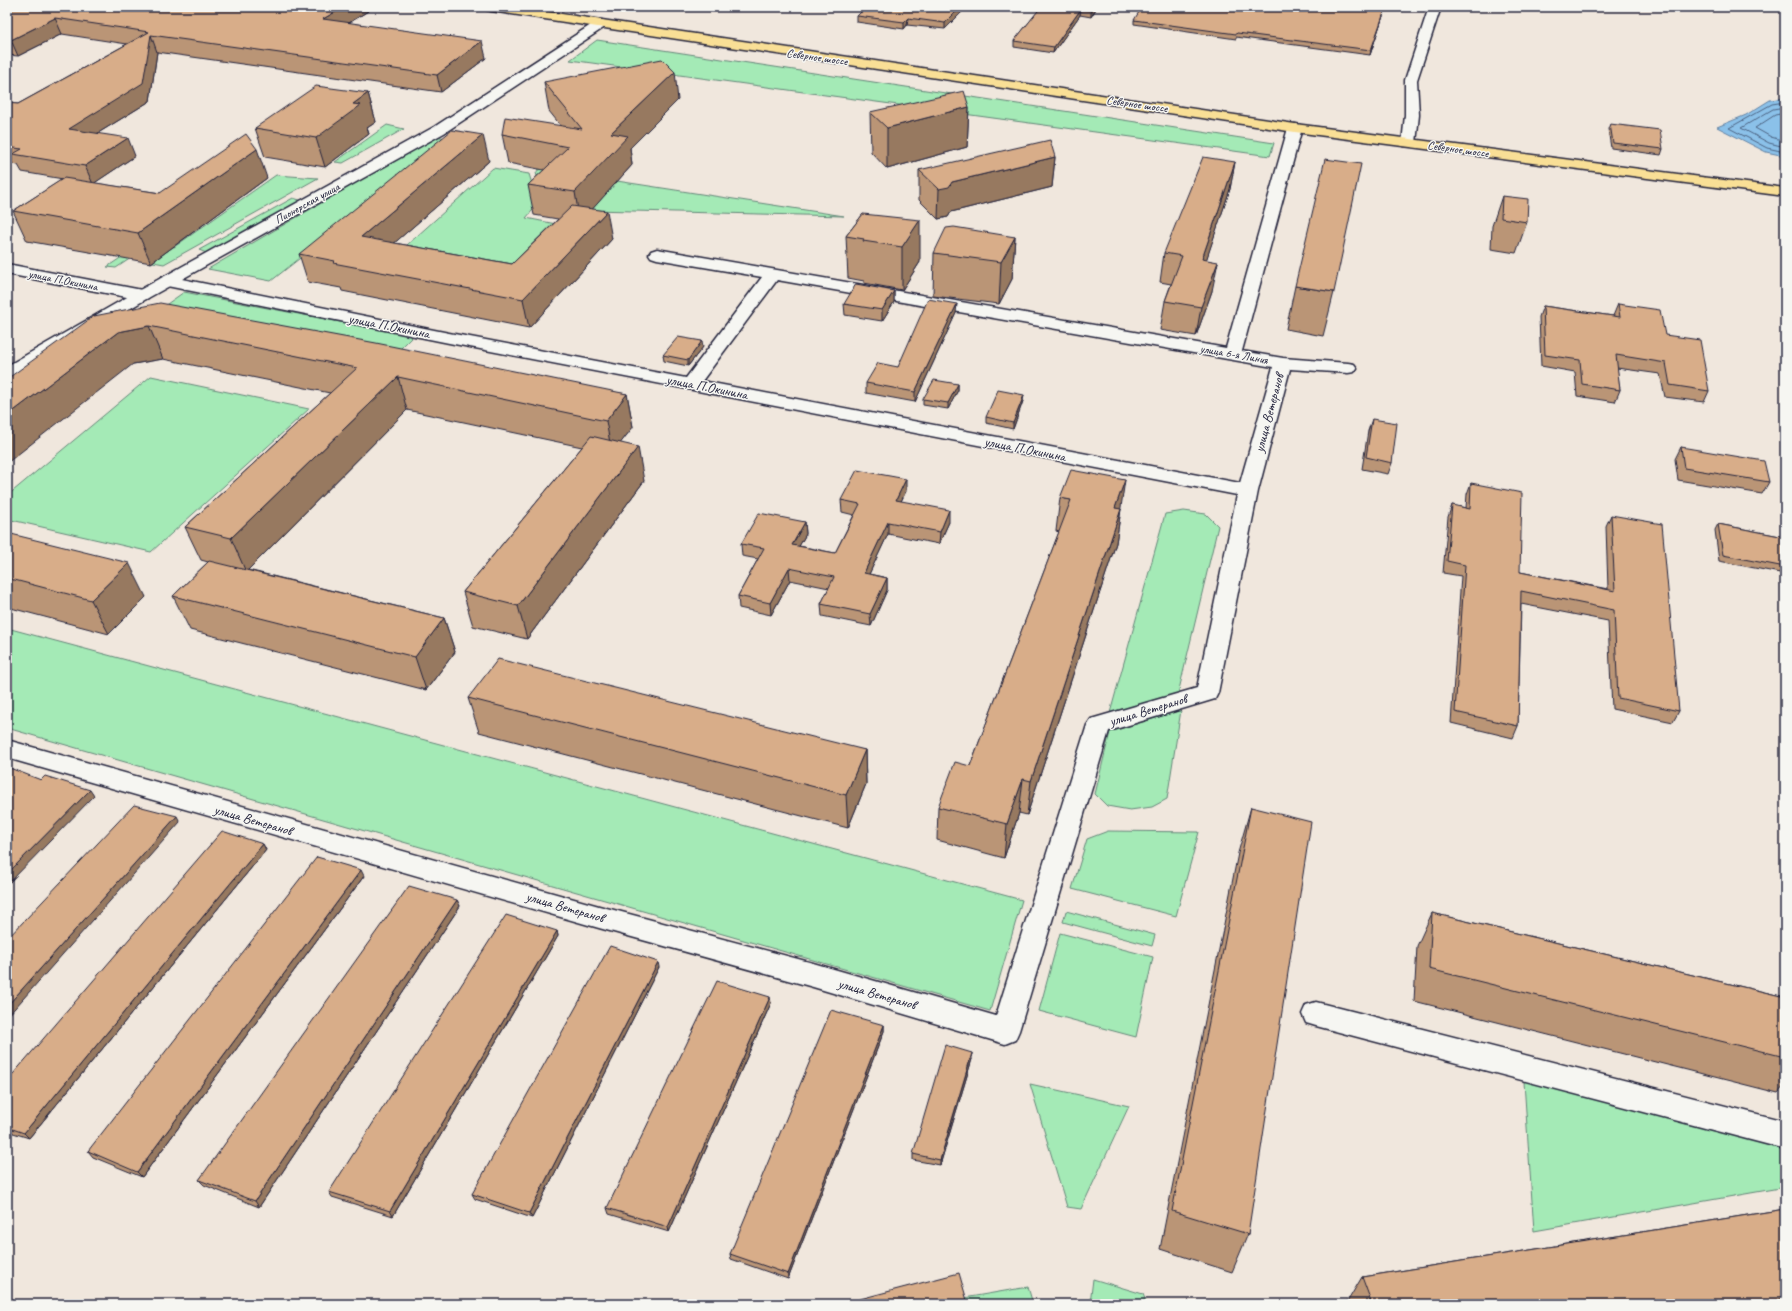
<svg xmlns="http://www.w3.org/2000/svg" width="1792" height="1311" viewBox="0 0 1792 1311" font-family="Caveat,sans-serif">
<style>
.green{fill:#a4eab6;stroke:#638678}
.water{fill:#8bc1e9;stroke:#6181a3}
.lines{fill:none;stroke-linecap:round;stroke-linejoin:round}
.shore{stroke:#4c6281;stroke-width:1}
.street-casing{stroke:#22223b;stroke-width:3}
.secondary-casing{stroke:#22223b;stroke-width:3}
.primary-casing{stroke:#22223b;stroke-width:3}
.street{fill:#f6f6f2;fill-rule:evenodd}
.secondary{fill:#f6f6f2;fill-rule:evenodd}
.primary{fill:#f9df96;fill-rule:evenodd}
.wall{fill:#ba9576;stroke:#22223b}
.shaded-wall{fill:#977960;stroke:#22223b}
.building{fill:#d8ad89;stroke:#22223b}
.labels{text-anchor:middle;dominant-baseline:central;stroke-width:3;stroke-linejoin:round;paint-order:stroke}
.far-street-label{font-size:12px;fill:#22223b;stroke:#f6f6f2}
.street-label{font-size:14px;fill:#22223b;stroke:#f6f6f2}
</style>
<rect width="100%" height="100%" fill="#f0e7dd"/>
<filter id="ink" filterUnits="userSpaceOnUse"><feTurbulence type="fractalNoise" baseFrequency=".025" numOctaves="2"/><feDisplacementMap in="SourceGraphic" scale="8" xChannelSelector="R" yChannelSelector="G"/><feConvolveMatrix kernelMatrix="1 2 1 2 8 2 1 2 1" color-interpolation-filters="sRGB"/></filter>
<g filter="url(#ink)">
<g class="green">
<polygon points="597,40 1274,143 1270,156 570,60"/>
<polygon points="387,125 404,129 343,163 335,162"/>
<polygon points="436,136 451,139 271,281 208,269"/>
<polygon points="493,168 529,174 538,204 526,218 556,224 500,282 388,262"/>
<polygon points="539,169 844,216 591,210 546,204 536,173"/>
<polygon points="276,175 318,178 164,264 131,258 116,268 107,267 144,242 174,247"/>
<polygon points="293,198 303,201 209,254 199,250"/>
<polygon points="184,292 413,336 378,371 143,321"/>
<polygon points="151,376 309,409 151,552 7,519 7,496"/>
<polygon points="1184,511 1206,514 1218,526 1178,694 1110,713 1165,514"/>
<polygon points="7,628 1022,900 990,1011 7,728"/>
<polygon points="1181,710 1167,799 1152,807 1130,810 1107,806 1095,794 1110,732"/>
<polygon points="1108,831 1199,832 1176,916 1072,889 1087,839"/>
<polygon points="1066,911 1155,935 1152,946 1063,922"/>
<polygon points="1060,933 1153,957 1136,1037 1039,1011"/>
<polygon points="1523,1067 1785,1135 1785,1187 1534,1231"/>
<polygon points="1030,1084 1129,1106 1081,1209 1067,1207"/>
<polygon points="1093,1279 1143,1294 1147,1304 1090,1304"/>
<polygon points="1028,1287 1033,1304 965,1304 964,1298"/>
</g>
<polygon class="water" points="1785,98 1785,156 1766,152 1717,127 1746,115 1770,100"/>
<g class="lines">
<g class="shore">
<polyline points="1785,102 1772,104 1729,128 1767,148 1785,152"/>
<polyline points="1785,107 1773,109 1741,128 1769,143 1785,147"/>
<polyline points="1785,113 1775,115 1755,128 1771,137 1785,141"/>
</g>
<g class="street-casing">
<g id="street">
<polygon points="1429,7 1441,7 1417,80 1419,115 1416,143 1414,146 1404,146 1402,143 1405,115 1405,80"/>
<path d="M1295,124L1300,125L1302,128L1242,351L1283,358L1348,363L1354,364L1357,368L1354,372L1348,373L1290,369L1258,491L1218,693L1215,699L1109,731L1019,1031L1015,1040L1005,1044L813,987L599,928L7,758V740L599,906L813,963L996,1016L1087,725L1091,719L1197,688L1237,495L449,343L167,286L161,284L159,281L161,278L167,276L449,333L686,378L762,277L657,259L651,257L649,254L651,251L657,249L1226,348L1288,128L1290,125ZM777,280L1273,367L1240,483L702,381Z"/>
<polygon points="7,264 142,290 148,292 150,295 148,298 142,300 7,274"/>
<polygon points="1316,1002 1785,1121 1785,1149 1316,1026 1306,1023 1302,1014 1306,1005"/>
</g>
</g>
<g class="secondary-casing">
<polygon id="secondary" points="601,20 605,21 607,24 605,27 444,133 148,298 13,377 7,378 7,366 136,292 434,127 597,21"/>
</g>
<g class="primary-casing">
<polygon id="primary" points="485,7 515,7 1295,124 1785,188 1785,196 1295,132 491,11 487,10"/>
</g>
<use href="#street" class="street"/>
<use href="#secondary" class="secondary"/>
<use href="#primary" class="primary"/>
</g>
<g class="wall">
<polygon points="7,7 368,11 349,23 486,58 441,92 157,52 150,101 98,133 135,156 94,183 160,193 267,178 151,263 27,241 13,211 63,179 22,172 18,165 7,163 7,103 18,104 127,44 62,34 18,56 7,55"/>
<polygon points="866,7 967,7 945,29 907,25 904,29 857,22 857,16"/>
<polygon points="1016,7 1097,7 1091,17 1080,15 1053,53 1014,47 1014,41 1039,10"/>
<polygon points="1386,7 1370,55 1236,37 1236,39 1134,24 1134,20"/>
<polygon points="544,82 678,100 630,148 632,165 592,209 612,239 529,328 342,291 341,288 308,282 299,254 489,161 394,243 512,264 558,219 534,215 528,185 544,170 508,163 502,134 561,126 549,111"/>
<polygon points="368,93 376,122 367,128 369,134 325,167 265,157 255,128"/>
<polygon points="969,107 967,147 887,169 871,152 870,112"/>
<polygon points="1610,124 1663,149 1661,155 1611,148 1608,129"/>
<polygon points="1055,157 1052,187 951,212 948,217 938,219 919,200 919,170"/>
<polygon points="1235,162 1230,189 1206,260 1212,291 1196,336 1160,330 1165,301 1171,284 1160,282 1164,253"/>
<polygon points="1502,196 1527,222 1516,253 1491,249 1492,226"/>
<polygon points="863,214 920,262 902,290 864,283 864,281 848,278 846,236"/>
<polygon points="1015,237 1012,279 999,304 933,296 934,253"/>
<polygon points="1295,286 1334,292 1323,336 1286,329"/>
<polygon points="894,291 894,302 882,321 845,315 844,304"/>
<polygon points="1618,304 1665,335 1709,391 1704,402 1665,397 1660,374 1617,368 1620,390 1615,402 1577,396 1575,372 1541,366 1539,317 1543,306 1613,316"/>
<polygon points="956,313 915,402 866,393 866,383 898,367"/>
<polygon points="94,316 627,394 633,427 620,443 644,481 527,639 473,626 463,592 582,447 407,410 248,570 444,618 455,652 426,690 190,630 173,596 208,562 201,560 185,527 330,393 163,359 133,364"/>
<polygon points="703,347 688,366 664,361 663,355"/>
<polygon points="958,384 958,390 948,409 923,405 923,399"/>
<polygon points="1023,401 1013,429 986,423 986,417"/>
<polygon points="1372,419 1392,463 1388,474 1362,469 1368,431"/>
<polygon points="1681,447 1769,482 1762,494 1678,480 1675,459"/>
<polygon points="1471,483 1520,572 1608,589 1606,526 1611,515 1679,711 1673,722 1612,709 1608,621 1521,604 1518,726 1513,738 1451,723 1461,576 1443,573 1448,517 1452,505 1466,508 1467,494"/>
<polygon points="906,491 901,501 949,522 939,544 888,534 869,574 887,578 887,590 871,626 822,616 821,604 829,588 790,580 771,615 739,608 738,596 758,559 742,556 741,544 805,522 806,534 799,546 835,553 854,515 842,512 841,500"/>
<polygon points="1060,498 1121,509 1116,543 1027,815 1019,813 1004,858 937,840 938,807 970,766 1059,532 1056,531"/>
<polygon points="1718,524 1785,537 1785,574 1719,561 1715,530"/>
<polygon points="7,533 146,597 109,634 7,607"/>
<polygon points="468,698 865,750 866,784 848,828 479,732"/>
<polygon points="1251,807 1248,1234 1232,1272 1160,1249 1238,853"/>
<polygon points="263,844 266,850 29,1138 7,1131 7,1081"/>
<polygon points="364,876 142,1177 93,1157 88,1151"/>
<polygon points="457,900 460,906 259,1207 204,1185 199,1180"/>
<polygon points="1432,913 1785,997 1785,1085 1778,1093 1414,1001 1417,946"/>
<polygon points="557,931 558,936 393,1216 332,1197 329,1192"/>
<polygon points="659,967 532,1218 475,1199 472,1194"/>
<polygon points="771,1003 669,1232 609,1214 607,1208"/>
<polygon points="884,1025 884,1031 788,1279 731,1259 730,1254"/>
<polygon points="972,1059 940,1165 913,1160 913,1154"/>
<polygon points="1785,1209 1785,1304 1346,1304 1362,1277"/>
</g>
<g class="shaded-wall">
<polygon points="344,7 367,7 368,11 328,36 323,19"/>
<polygon points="961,7 967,7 945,29 945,23"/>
<polygon points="1093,7 1097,7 1091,17 1091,10"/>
<polygon points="1386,7 1370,55 1371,50"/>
<polygon points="1081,9 1080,15 1053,53 1054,47"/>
<polygon points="55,18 62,34 18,56 11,40"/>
<polygon points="908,18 907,25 904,29 904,22"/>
<polygon points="151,35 157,52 150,101 77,146 69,129"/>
<polygon points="482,41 486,58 441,92 437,75"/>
<polygon points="675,72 678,100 630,148 632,165 580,223 575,192 611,133"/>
<polygon points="368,93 376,122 367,128 369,134 325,167 316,138 353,104"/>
<polygon points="969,107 967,147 887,169 887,128"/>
<polygon points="483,135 489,161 369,265 361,237"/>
<polygon points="128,138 135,156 93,184 85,166"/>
<polygon points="257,149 267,178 151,263 138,233"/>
<polygon points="1055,157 1052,187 951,212 948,217 938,219 939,189 952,182"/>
<polygon points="1235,162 1230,189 1197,288 1202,259"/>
<polygon points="607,211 612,239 529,328 523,299"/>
<polygon points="920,220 920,262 902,290 902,247"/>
<polygon points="1015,237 1012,279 999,304 1001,262"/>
<polygon points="1218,262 1212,291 1196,336 1201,307"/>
<polygon points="894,291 894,302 882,321 882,310"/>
<polygon points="957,304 956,313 915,402 915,392"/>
<polygon points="149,326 163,359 133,364 7,463 7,416 118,332"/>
<polygon points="702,341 703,347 688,366 688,360"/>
<polygon points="398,377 407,410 246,572 231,538"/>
<polygon points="958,384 958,390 948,409 948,403"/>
<polygon points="627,394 633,427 612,454 606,421"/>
<polygon points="1024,395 1023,401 1013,429 1013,423"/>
<polygon points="638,447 644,481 527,639 518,606"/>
<polygon points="906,479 906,491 896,512 896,500"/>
<polygon points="1125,480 1120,514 1115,508"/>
<polygon points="1121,509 1116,543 1027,815 1031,781"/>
<polygon points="949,510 949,522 939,544 940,532"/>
<polygon points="805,522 806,534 793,557 792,545"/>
<polygon points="888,522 888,534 864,585 864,573"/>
<polygon points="129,563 146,597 109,634 91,600"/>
<polygon points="789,568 790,580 771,615 770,603"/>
<polygon points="887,578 887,590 871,626 870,614"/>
<polygon points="444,618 455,652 426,690 415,657"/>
<polygon points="865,750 866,784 848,828 846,795"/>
<polygon points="1023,779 1019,813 1004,858 1007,824"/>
<polygon points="90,790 94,796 7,885 7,874"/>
<polygon points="177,816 180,822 7,1017 7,1006"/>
<polygon points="263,844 266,850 29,1138 24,1133"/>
<polygon points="361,870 364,876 142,1177 137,1172"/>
<polygon points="457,900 460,906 259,1207 255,1201"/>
<polygon points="557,931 558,936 393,1216 390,1211"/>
<polygon points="658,962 659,967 532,1218 529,1213"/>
<polygon points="770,997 771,1003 669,1232 668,1227"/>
<polygon points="884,1025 884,1031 788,1279 788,1274"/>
<polygon points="972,1053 972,1059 940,1165 940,1160"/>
</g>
<g class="building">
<polygon points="7,7 344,7 323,19 482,41 437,75 151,35 143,83 69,129 128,138 85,166 13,154 22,149 7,147 7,103 18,104 149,32 55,18 11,40 7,39"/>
<polygon points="866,7 961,7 945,23 908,18 904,22 857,16"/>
<polygon points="1041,7 1093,7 1091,10 1081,9 1054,47 1014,41"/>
<polygon points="1142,7 1386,7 1371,50 1237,33 1236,34 1134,20"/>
<polygon points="662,59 675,72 611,133 628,136 575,192 528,185 568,147 502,134 505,117 582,129 544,82"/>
<polygon points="316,86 368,93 353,104 361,105 316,138 255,128"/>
<polygon points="964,91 969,107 887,128 870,112"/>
<polygon points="1610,124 1660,130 1663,149 1613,143"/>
<polygon points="452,130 483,135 361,237 512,264 572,206 607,211 523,299 333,263 335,261 299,254"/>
<polygon points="246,134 257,149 138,233 13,211 64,178 160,193"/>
<polygon points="1050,140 1055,157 952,182 949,187 939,189 919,170"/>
<polygon points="1203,157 1235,162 1202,259 1218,262 1201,307 1165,301 1182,256 1164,253"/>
<polygon points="1325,159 1361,164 1334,292 1295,286"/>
<polygon points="1502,196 1528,199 1527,222 1501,218"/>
<polygon points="863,214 920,220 902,247 863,241 864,239 846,236"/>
<polygon points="954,227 1015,237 1001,262 934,253 946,228"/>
<polygon points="856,284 894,291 882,310 844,304"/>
<polygon points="928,299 957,304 915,392 866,383 878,363 898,367"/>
<polygon points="160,303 376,343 627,394 606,421 398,377 231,538 185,527 357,368 149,326 118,332 7,416 7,379 94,316"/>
<polygon points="1618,304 1660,310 1665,335 1700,340 1709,391 1670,385 1666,363 1616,355 1620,390 1582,384 1580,360 1545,355 1543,306 1620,317"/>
<polygon points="678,337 702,341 688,360 663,355"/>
<polygon points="934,380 958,384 948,403 923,399"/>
<polygon points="998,390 1024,395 1013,423 986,417"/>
<polygon points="1372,419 1397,423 1392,463 1366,457"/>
<polygon points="591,436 638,447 518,606 463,592"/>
<polygon points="1681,447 1764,461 1769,482 1684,468"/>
<polygon points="857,470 906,479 896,500 949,510 940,532 888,522 864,573 887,578 870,614 821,604 834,577 789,568 770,603 738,596 764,548 741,544 759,513 805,522 792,545 835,553 860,504 841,500"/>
<polygon points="1071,470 1125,480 1115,508 1121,509 1031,781 1023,779 1007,824 938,807 955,762 970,766 1071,500 1060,498"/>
<polygon points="1471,483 1522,493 1520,572 1615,591 1611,515 1662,524 1679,711 1618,698 1614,610 1521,591 1518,726 1455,712 1465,565 1447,561 1452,505 1470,509"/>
<polygon points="1718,524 1785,537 1785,567 1723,555"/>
<polygon points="7,533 129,563 91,600 7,578"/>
<polygon points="209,561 444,618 415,657 173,596"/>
<polygon points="498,659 865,750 846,795 468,698"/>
<polygon points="7,767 41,780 45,776 90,790 7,874"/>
<polygon points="134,805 177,816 7,1006 7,939"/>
<polygon points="1251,807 1311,822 1248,1234 1172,1211"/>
<polygon points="222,831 263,844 24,1133 7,1127 7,1081"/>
<polygon points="317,857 361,870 137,1172 88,1151"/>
<polygon points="409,886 457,900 255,1201 199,1180"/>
<polygon points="1432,913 1785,997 1785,1057 1429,969"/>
<polygon points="506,915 557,931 390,1211 329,1192"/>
<polygon points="610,946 658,962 529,1213 472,1194"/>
<polygon points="717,981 770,997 668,1227 607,1208"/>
<polygon points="831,1010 884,1025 788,1274 730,1254"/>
<polygon points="945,1045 972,1053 940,1160 913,1154"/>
<polygon points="1785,1209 1785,1300 1759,1304 1372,1304 1362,1277"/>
<polygon points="959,1273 968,1304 841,1304"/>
</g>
</g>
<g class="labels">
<g class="far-street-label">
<text transform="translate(817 57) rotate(8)">Северное шоссе</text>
<text transform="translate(1137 104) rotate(8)">Северное шоссе</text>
<text transform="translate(1458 149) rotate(8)">Северное шоссе</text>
<text transform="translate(307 203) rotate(-29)">Пионерская улица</text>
<text transform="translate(63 280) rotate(11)">улица П.Окинина</text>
<text transform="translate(1234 354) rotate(10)">улица 6-я Линия</text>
</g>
<g class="street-label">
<text transform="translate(389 326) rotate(11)">улица П.Окинина</text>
<text transform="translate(707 387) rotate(11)">улица П.Окинина</text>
<text transform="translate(1269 413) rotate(-75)">улица Ветеранов</text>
<text transform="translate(1025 449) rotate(11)">улица П.Окинина</text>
<text transform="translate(1148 710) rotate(-17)">улица Ветеранов</text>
<text transform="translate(253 820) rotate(16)">улица Ветеранов</text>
<text transform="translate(565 907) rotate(16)">улица Ветеранов</text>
<text transform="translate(877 994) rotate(16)">улица Ветеранов</text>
</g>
</g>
<rect width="1792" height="1311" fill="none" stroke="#f6f6f2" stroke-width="24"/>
<rect x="12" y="12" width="1768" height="1287" fill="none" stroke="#22223b" stroke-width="1.5" filter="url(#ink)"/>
</svg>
